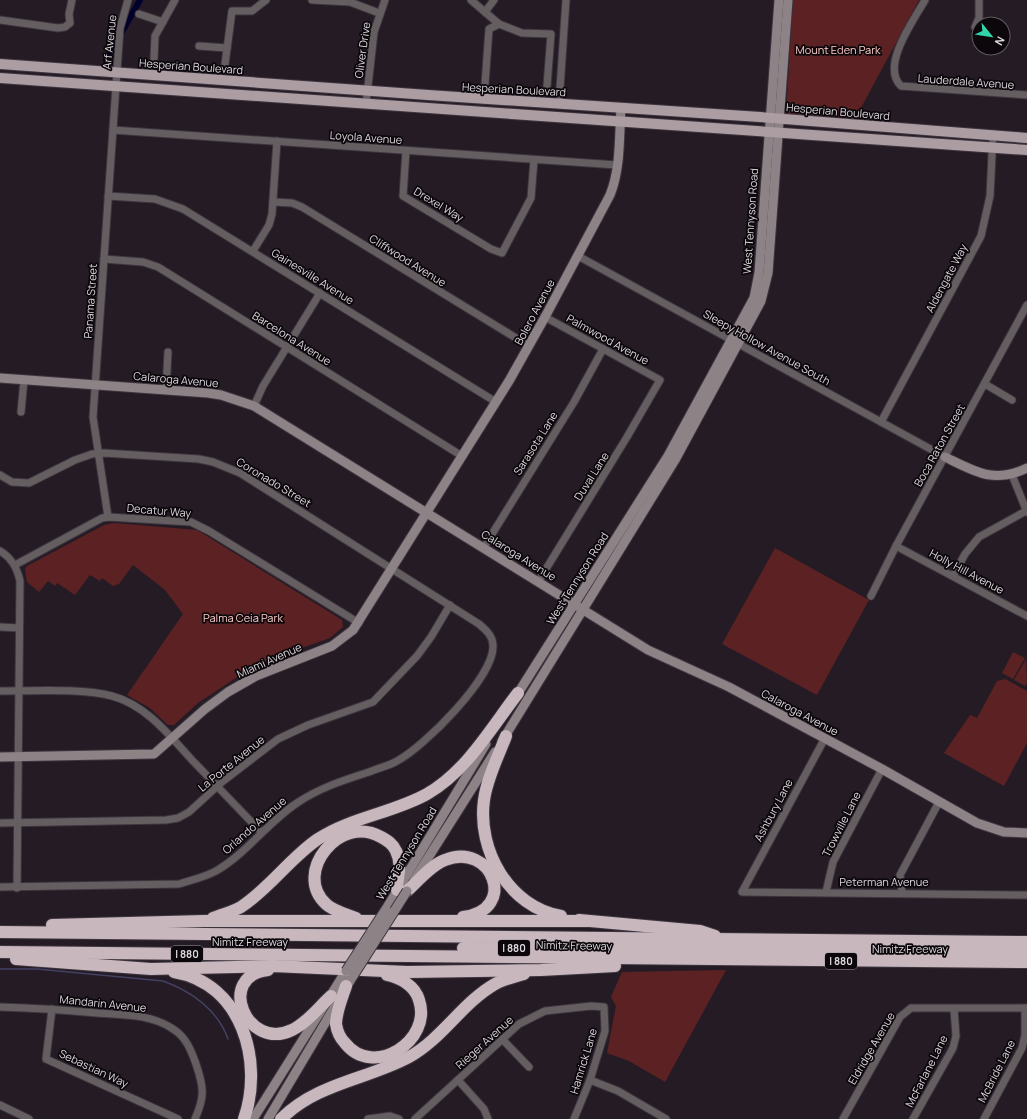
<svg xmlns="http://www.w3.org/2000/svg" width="1027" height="1119" viewBox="0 0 1027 1119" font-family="Manrope,sans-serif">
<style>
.green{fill:#5c2223}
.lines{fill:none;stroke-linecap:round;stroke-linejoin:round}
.stream{stroke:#424162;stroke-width:1.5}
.canal{stroke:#00002d;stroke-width:6}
.street-casing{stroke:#3e353f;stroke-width:9}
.secondary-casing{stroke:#3e353f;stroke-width:11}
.primary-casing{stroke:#3e353f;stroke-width:12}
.highway-casing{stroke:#3e353f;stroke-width:14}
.street{stroke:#655e61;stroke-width:7}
.secondary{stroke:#8d8286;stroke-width:9}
.primary{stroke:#ac9da3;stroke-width:10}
.highway{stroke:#c8b7bd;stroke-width:12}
.secondary-bridge-casing{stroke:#3e353f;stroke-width:11;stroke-linecap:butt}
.secondary-bridge{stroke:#8d8286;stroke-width:9}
.labels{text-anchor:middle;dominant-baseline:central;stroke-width:3.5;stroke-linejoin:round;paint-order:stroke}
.shield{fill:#0b070b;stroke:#9e999f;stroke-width:1}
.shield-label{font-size:10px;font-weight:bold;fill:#ddd8de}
.street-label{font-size:11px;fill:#ddd8de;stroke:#0b070b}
.park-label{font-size:11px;fill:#fecbc8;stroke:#0b070b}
</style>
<rect width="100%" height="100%" fill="#241b25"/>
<g class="green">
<polygon points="793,0 919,0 855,119 786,114"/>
<polygon points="114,523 197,530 342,620 343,627 330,638 276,657 248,670 198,703 174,725 168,725 150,708 127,695 183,614 165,590 133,565 119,584 113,586 102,578 100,581 90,575 75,595 57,583 55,586 48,581 39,592 27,582 25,569 27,566 104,525"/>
<polygon points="775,548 869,600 817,695 722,644"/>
<polygon points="1013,652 1025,658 1013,679 1002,673"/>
<polygon points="1026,659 1027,683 1025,686 1014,680"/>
<polygon points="1005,679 1027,691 1027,743 1004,786 944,753 970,715 977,718 997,681"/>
<polygon points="726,970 665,1082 629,1061 607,1053 616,1006 611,997 622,972"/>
</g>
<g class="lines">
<path class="stream" d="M0,969H37L163,981C191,991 218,1010 228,1039"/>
<polyline class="canal" points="106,60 140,0"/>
<g class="street-casing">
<g id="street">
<polyline points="312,0 350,2 379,13"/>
<polyline points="471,0 499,24 522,33 551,34 547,86"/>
<path d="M925,0C914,20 880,66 901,86L1027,95"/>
<polyline points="485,12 494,0"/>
<polyline points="139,14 163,22"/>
<polyline points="0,20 58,28 65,27 70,23 69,14 72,0"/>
<polyline points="975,27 979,18 979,0"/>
<polyline points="199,46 227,48"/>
<polyline points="154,59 155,36 175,0"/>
<polyline points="225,64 232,11 252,11 266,0"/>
<polyline points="485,84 489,29 499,24"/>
<polyline points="559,103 566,0"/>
<polyline points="366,104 374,32 385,0"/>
<polyline points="113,130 617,165"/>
<polyline points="406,151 403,196 491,249 502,253 531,198 534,160"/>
<polyline points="108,196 155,199 183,209 496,402"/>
<polyline points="273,202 292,203 302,207 529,346"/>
<polyline points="253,251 269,225 272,214 277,141"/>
<polyline points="578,256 945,457"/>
<polyline points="104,259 143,262 158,267 462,456"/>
<polyline points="985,384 1012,400"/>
<polyline points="166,389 168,352"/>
<polyline points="254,406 263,386 320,293"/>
<polyline points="21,412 24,380"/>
<polyline points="881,422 981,236 990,196 993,134"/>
<path d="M0,475L12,482L29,483L75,460L92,454L104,453L199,459L213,462L240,473L479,624C486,630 493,636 493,646C494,677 424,747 397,761C389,766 378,768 369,772C344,780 319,788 297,803C268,822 247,853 216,871C205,877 192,880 179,884L0,887"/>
<polyline points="1012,475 1027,512"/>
<polyline points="108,517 93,417 120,28 128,0"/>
<polyline points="896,546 1027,616"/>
<polyline points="484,547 574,402 603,349"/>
<path d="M0,551C12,558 17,568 20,581L17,888"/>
<polyline points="15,565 102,518 108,517 191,522 209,531 359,623"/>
<polyline points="953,576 965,554 979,537 1026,511"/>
<polyline points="538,582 627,437 660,380 545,317"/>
<polyline points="871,596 896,546 1027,305"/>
<polyline points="0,627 19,628"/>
<path d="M0,691C32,691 82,688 112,696C146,705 169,735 192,760C215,784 238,808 261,832"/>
<polyline points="825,738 742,892 1027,895"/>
<polyline points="0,823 166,820 178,818 189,812 222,782 278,739 308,725 373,702 417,656 431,637 450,605"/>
<polyline points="826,892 833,862 882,769"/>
<polyline points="902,892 900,875 939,802"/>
<path d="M0,1007C32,1008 65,1010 97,1013C123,1015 151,1014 173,1029C186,1037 191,1050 196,1064C204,1088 205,1096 195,1119"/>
<polyline points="52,1009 46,1059 178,1119"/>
<polyline points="502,1039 529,1067"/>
<polyline points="458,1080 484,1109 488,1119"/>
<polyline points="590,1080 618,1091 666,1119"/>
<polyline points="0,1105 29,1119"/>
<polyline points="368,1119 390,1116 399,1119"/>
<polyline points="415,1119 519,1024 545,1011 591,1006 604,1007 605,1031 590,1080 574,1119"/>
<polyline points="843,1119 900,1017 911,1008 1027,1008"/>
<polyline points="913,1119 953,1048 956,1036 954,1009"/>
<polyline points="984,1119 1022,1048 1025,1035 1025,1008"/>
</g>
</g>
<g class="secondary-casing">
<g id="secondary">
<polyline points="0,378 208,393 221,395 254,406 648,650 729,687 882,769 977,823 1004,832 1027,833"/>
<path d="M945,457C976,472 994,484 1027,468"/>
<polyline points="515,698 668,456 754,298 759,273 779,0"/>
<polyline points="502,741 675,460 761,301 768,273 788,0"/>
<path d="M0,757L154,754L205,709L228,692L256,676L332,646L353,630L509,381L545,317L610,195C621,168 619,136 621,108"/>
<polyline points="414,880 495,752"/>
<polyline points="386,909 486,744"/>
<polyline points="253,1119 346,971"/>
<polyline points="268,1119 353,976"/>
</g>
</g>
<g class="primary-casing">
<g id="primary">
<polyline points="0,64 428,95 760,117 1027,138"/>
<polyline points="0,78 1027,150"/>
</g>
</g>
<g class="highway-casing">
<g id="highway">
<path d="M506,736C498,757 487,778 484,800C477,850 509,907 561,916"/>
<path d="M407,891C418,881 431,865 445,860C492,841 519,910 463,917"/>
<path d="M213,918C222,914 233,912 241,907C270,888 290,858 318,839C352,817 393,813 427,794C466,772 491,728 518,693"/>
<path d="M356,918C346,914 333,911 326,904C292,873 340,813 381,837C388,841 393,844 396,851C403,865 397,876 397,890"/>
<polyline points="579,920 700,931 715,936"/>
<polyline points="52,925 204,921 587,921"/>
<polyline points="0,932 1027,942"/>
<polyline points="463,948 1027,952"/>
<polyline points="0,952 1027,962"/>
<polyline points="16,959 151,969 273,966 407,972 541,970 615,966"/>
<path d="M268,970C215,976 247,1052 292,1030C307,1023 319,1007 331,996"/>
<path d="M174,972C242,983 264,1062 244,1119"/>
<path d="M346,986C342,998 336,1012 336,1024C337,1031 340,1038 345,1043C373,1079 433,1041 419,1000C415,986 401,978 387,975"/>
<path d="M281,1119C317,1083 366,1080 409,1057C442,1039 462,1003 495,984C504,979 514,977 524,974"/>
</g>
</g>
<use href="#street" class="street"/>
<use href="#secondary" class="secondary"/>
<use href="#primary" class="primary"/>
<use href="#highway" class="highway"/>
<g class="secondary-bridge-casing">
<g id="secondary-bridge">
<polyline points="346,971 386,909"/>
<polyline points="353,976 407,891"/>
</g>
</g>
<use href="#secondary-bridge" class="secondary-bridge"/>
</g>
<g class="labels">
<g class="shield">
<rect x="498" y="940" width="32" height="16" rx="3"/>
<rect x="171" y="946" width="32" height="16" rx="3"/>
<rect x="825" y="953" width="32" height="16" rx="3"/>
</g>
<g class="shield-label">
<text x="514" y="948">I 880</text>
<text x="187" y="954">I 880</text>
<text x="841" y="961">I 880</text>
</g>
<g class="street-label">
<text transform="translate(109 42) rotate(-84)">Arf Avenue</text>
<text transform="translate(362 50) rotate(-82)">Oliver Drive</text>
<text transform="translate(191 66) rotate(4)">Hesperian Boulevard</text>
<text transform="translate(966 81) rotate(4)">Lauderdale Avenue</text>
<text transform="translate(514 89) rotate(3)">Hesperian Boulevard</text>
<text transform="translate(838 111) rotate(5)">Hesperian Boulevard</text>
<text transform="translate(366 137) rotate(4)">Loyola Avenue</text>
<text transform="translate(439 204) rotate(31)">Drexel Way</text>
<text transform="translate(750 221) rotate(-86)">West Tennyson Road</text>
<text transform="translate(408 260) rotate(32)">Cliffwood Avenue</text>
<text transform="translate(313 276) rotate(32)">Gainesville Avenue</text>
<text transform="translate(946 278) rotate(-62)">Aldengate Way</text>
<text transform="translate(90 301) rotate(-86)">Panama Street</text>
<text transform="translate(534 312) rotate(-62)">Bolero Avenue</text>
<text transform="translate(292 338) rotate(32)">Barcelona Avenue</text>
<text transform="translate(608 339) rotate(29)">Palmwood Avenue</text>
<text transform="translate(767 347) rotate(29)">Sleepy Hollow Avenue South</text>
<text transform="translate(176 379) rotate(5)">Calaroga Avenue</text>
<text transform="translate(535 443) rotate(-58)">Sarasota Lane</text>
<text transform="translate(939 445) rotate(-61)">Boca Raton Street</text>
<text transform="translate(591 476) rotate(-58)">Duval Lane</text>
<text transform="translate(274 482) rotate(31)">Coronado Street</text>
<text transform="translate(159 510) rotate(5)">Decatur Way</text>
<text transform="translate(519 555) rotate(32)">Calaroga Avenue</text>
<text transform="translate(967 571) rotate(28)">Holly Hill Avenue</text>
<text transform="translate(577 578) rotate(-58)">West Tennyson Road</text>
<text transform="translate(269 660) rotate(-24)">Miami Avenue</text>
<text transform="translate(800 712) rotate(28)">Calaroga Avenue</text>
<text transform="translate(231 763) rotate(-39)">La Porte Avenue</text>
<text transform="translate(773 810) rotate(-62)">Ashbury Lane</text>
<text transform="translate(841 824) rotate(-63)">Trowville Lane</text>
<text transform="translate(254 825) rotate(-41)">Orlando Avenue</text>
<text transform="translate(406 853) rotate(-59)">West Tennyson Road</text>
<text x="884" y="881">Peterman Avenue</text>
<text x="250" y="941">Nimitz Freeway</text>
<text transform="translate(574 945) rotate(1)">Nimitz Freeway</text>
<text x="910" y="948">Nimitz Freeway</text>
<text transform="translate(103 1003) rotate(6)">Mandarin Avenue</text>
<text transform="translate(484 1042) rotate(-42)">Rieger Avenue</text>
<text transform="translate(871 1048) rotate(-60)">Eldridge Avenue</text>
<text transform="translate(583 1061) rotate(-73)">Hamrick Lane</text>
<text transform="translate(94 1068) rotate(25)">Sebastian Way</text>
<text transform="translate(926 1071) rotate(-63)">McFarlane Lane</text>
<text transform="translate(996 1071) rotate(-63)">McBride Lane</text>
</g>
<g class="park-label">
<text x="838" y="49">Mount Eden Park</text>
<text x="243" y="617">Palma Ceia Park</text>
</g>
</g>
<g transform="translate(991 36) rotate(120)"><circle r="19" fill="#0b070b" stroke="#5f5b5f"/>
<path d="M0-3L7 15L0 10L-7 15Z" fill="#32d4a9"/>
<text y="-6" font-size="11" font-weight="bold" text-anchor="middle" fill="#ddd8de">N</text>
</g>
</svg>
